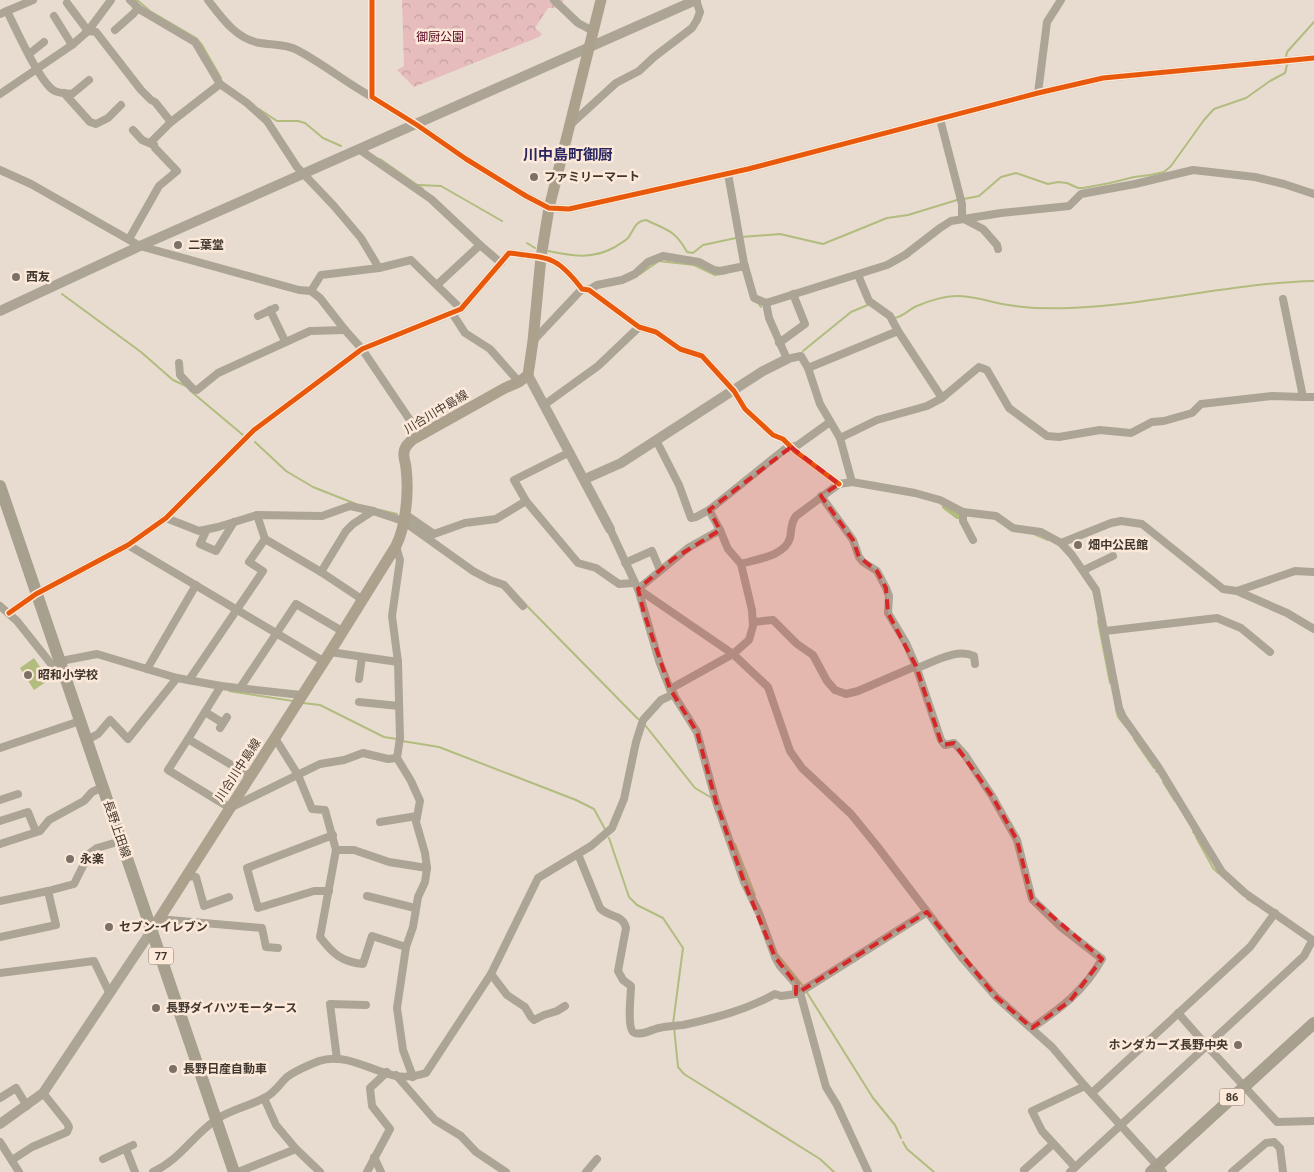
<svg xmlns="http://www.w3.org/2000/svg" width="1314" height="1172" viewBox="0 0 1314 1172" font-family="Roboto,'Noto Sans JP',sans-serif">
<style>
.park{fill:url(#park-crowns)}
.water{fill:#b1bc7e}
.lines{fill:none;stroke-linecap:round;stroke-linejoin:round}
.stream{stroke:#b1bc7e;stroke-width:2}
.canal{stroke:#b1bc7e;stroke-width:8}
.minor{stroke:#aca595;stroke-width:8}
.tertiary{stroke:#aca595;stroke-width:10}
.secondary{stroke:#aba18d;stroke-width:11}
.primary{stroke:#a7a08e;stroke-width:12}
.cycleway-casing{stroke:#fce9d9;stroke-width:8}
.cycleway{stroke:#e8590c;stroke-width:5}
.marked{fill:#d62828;fill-opacity:0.2;stroke:#d62828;stroke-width:4;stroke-dasharray:10 6;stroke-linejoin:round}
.poi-dot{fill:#7b7168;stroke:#fce9d9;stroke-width:2}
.labels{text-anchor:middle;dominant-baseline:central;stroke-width:5;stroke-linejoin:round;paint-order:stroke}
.shield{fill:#fce9d9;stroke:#786c62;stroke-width:1}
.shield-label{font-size:11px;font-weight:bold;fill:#40372f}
.park-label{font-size:12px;fill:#540020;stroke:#fce9d9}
.poi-label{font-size:12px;font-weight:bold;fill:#40372f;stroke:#fce9d9;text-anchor:start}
.street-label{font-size:12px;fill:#40372f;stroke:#fce9d9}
.quarter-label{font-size:15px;font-weight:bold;fill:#2a2660;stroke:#fce9d9}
</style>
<defs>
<pattern id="park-crowns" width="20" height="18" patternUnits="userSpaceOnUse" patternTransform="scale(1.25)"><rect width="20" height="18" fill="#e6bcbd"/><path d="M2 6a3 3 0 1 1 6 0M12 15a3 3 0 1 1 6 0" fill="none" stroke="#c6a2a3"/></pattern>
</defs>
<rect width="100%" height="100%" fill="#e8dcd1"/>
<polygon class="park" points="402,0 564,0 558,8 548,8 535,28 542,34 539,37 414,87 397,70 404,66"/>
<polygon class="water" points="34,658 49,680 34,690 20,668"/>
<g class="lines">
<g class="stream">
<polyline points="137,0 150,11 196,38 202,45 221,78"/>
<polyline points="1286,57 1287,52 1314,22"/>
<polyline points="259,109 277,121 298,121 305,123 323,138 341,146"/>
<polyline points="380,159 423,189"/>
<polyline points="418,185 441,186 502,221"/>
<polyline points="964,199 979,196 1001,177 1016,173 1048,184 1058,182 1067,183 1078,188 1083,188 1110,183 1134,177 1150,175 1164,172 1171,166 1204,120 1214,109 1246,98 1270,81 1285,73 1287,65"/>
<polyline points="741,237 780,234 823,244 887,218 908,215 957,200"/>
<polyline points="527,243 535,248"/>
<path d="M548,251C573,256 591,260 615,247C619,244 624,242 628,238C634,230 635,221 646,220C667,230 675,230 687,252L693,253L703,245L736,238"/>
<polyline points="640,274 659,261 694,265 715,275 727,273"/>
<polyline points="62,294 141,352 173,380 186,386"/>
<polyline points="758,303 761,307"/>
<path d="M894,318C902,318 909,309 917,306C928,301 945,296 957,296C973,296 987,301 1002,304C1024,308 1047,309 1070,308C1152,305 1232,283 1314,281"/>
<polyline points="803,351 851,312 870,304"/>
<polyline points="193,393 243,435"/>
<polyline points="255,442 286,471 313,487 356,504"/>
<polyline points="380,510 397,514"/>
<polyline points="1036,535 1048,540"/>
<polyline points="526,605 638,719"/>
<polyline points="1098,621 1110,683"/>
<polyline points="229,691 293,701"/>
<polyline points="303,703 320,705 384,737 397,739"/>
<polyline points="1116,710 1118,717 1126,727"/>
<polyline points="645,725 695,788 712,798"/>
<polyline points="1134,739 1154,768"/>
<polyline points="402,741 439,747 576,800 594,809 606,831"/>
<polyline points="1156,771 1157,772"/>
<polyline points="1163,782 1175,801"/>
<polyline points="1193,832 1194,833"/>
<polyline points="1195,834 1195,835"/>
<polyline points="1196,837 1213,868 1218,873"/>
<polyline points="609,838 629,897 637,905 663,918 683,948 673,1024"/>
<polyline points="735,844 755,895"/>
<polyline points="1247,899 1255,904"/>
<polyline points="778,955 803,986"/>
<polyline points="806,991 873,1098 895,1125 901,1138"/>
<polyline points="674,1027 678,1067 684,1074 820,1159 834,1172"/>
<polyline points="903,1142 907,1149 934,1172"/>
</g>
<polyline class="canal" points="946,506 958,515"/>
<g class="minor">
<polyline points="130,0 139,9 195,42 220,84 247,103 267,121 297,167 334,206 361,238 379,268 411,260 461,309"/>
<path d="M208,0C222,18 236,39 260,43C273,45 286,44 297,50C324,64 346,83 372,97"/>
<polyline points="372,0 372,97 417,125 466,159 526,196 549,208 569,209 748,169 1038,93 1103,78 1314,58"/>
<polyline points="554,0 578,23 593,31"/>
<polyline points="67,3 88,31 96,32 141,90 151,100 155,102 171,122"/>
<polyline points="7,11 33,0"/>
<path d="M0,14L7,11C16,29 38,79 53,90C59,94 66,93 72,94L89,80"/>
<polyline points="54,16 72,45"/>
<polyline points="115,30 133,14 138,8"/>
<polyline points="29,54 44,42"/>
<polyline points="64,93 90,122 96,124 108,118 121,105"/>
<polyline points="1038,93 1047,22 1061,0"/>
<polyline points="0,94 72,45 88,31 111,0"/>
<polyline points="940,119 962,204 962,218"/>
<polyline points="570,125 616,83 639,71 654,57 692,28 697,20 700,12 696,0"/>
<polyline points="133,130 142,140 154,145"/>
<polyline points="360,150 431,199 480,245 501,263"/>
<polyline points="0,170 31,184 140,246 299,290 311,291 320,298 345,330 362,349 420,435"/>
<polyline points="728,174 744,263 754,298 766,303 887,265 905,255 940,228 951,221 1001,213 1069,206 1081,194 1135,184 1193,170 1255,177 1284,184 1314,194"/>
<polyline points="962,218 983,229 997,245 998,249"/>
<polyline points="129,239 159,186 177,171 155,148 152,141 171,122 220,84"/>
<polyline points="858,275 869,301 890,316 898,331 942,398 979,367 987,370 1009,408 1047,436 1059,437 1100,430 1131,433 1152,422 1164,421 1192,413 1201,404 1272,396 1303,397"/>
<polyline points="438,284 480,245"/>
<polyline points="589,290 597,285 622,280 635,274 648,262 663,256 699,262 714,270 720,271 745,266"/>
<polyline points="311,291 321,275 379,268"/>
<polyline points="1283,299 1303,397 1314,397"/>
<polyline points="766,303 769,318 787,359 801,356 808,368 820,404 840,438 852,482"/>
<polyline points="270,310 285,341"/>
<polyline points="452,313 465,333 490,349 519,382"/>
<polyline points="258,316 275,308"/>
<polyline points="533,341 582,289"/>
<polyline points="779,343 805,324 793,294"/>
<polyline points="179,363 180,375 193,389 197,390 218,373 310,331 345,330"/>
<polyline points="808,368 898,331"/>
<polyline points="544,405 598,366 639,327"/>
<polyline points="840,438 877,420 927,406 942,398"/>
<polyline points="656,440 679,485 691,518 696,517 709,510 785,449 798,445 830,422"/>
<polyline points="570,452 514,480 526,501 578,563 596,568 619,584 634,583"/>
<path d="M821,496L853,540L859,557L863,562L877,571L886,588L889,596L888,613L906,643L916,666L941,740L945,745L954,743L965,755L992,796L1017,840L1032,899L1061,927L1102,959C1084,991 1061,1008 1032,1028"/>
<polyline points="963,512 963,521 973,540"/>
<polyline points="405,514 434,534 465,523 496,519 526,501"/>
<polyline points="257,515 265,539 321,572 363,600"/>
<polyline points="166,518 199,531 218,527 257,515 322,516 350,506 373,511 403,521 473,571 490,580 504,585 523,606"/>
<polyline points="610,529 638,589 659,661 670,689 697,732 716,802 744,882 759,913 775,957 780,966 796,984 796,994 800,992"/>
<polyline points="206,531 200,544 216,551 234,522"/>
<polyline points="1061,543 1111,523 1121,521 1142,524 1223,589 1237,591 1295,571 1314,572"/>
<polyline points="128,545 323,661"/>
<polyline points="396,546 400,560 392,616 398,662 400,738 397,758 411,781 420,801 416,822 425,853 427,868 425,882 418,897 413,927 406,947 397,1008 403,1050 413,1077"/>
<polyline points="625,563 652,551 660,570"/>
<path d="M741,564C757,559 785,556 790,538C792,529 790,524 796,516L839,484L852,482L915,493L940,500L963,512L996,516L1013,528L1041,532L1061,543L1072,555L1096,590L1119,708L1123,717L1159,768L1222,872L1245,893L1314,941"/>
<polyline points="1084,570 1113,556"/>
<polyline points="321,572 346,531 353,524 373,511"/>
<polyline points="638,589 733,654 768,687 790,751 802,768 851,814 877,846 963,959 996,997 1052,1047 1085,1086 1163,1172"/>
<polyline points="638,589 688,548 720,530"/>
<polyline points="1237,591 1287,613 1314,629"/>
<polyline points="0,606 17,621 52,665 61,661 97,654 177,678 221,686 301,695"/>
<path d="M9,613L36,594L128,545L166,518L254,430L362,349L461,309L509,253C549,258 556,255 582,289L589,290L639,327L656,332L680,349L702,356L734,391L745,409L773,435L783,439L795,451L839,484"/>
<polyline points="753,622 773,620 797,644 813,655 827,681 835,690 846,694 858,691 916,666"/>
<polyline points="1105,631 1217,618 1241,628 1270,652"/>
<polyline points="330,652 398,662"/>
<path d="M917,668C934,662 956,648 974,656L975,664"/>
<polyline points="147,669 196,585"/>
<polyline points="359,679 362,657"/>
<polyline points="189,680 263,571 249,562 265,539"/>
<polyline points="221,686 188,739 168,770 230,808 320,764 344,760 363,753 388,759 397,758"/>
<polyline points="240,688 296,604 342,631"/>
<polyline points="670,689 733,654 749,640 753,626 752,610 741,564 728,549 720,530 709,510"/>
<polyline points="359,702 399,706"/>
<polyline points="205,712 223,723"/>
<polyline points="220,728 227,717"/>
<path d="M275,738L298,775L312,809L325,810L336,850L320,937C333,954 342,962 363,964L372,936L406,947"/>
<polyline points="188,739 250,776"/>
<polyline points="87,740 98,734 110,720 128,739 177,678"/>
<polyline points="0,748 80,721"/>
<polyline points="0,800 18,794"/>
<polyline points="0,821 28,812 36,832"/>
<polyline points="380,822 417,816"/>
<polyline points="0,844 40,831 49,820 84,801 92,792 103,787"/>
<polyline points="336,850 354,850 389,862 427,868"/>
<path d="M578,854L600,908C609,918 623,914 626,928L618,971L623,980L631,986C631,995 627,1026 633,1032C639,1037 653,1029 659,1028C667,1026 675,1026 683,1025C715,1018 746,1010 775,994L781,996L796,994"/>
<polyline points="187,876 196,877 204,906 229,897"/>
<polyline points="329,891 314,891 258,908 247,868 333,835"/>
<polyline points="367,896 415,908"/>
<polyline points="0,901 48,891 74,884 89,854 97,848 121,841"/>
<polyline points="158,919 262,928 266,947 278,948"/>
<polyline points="0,937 56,925 48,891"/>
<polyline points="0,973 94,961 109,992"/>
<polyline points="491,974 507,995 525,1007 531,1017 534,1020 544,1015 557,1011 565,1006"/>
<polyline points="800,992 826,1087 837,1105 868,1172"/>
<polyline points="800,992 927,912"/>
<polyline points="1178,1013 1207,1046 1277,1122 1314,1121"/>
<polyline points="337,1059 330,1004 366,1005"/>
<polyline points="396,1075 435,1120 461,1136 476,1152 506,1172"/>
<polyline points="1092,1093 1250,947 1275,913"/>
<polyline points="0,1098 16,1088 27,1106"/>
<polyline points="264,1098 276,1125 296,1149 320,1172"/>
<polyline points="0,1142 19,1172"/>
<polyline points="126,1149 135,1172"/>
<polyline points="374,1157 381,1172"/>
<polyline points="103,1159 133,1145"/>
<polyline points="12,1160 32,1147 67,1132 69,1127 67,1123 43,1093"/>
<polyline points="1075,1167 1042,1131 1032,1111 1085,1086"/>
<polyline points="1024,1170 1053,1144"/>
<path d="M153,1172C181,1159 193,1135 217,1119C232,1109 250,1106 266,1097C275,1092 278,1086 285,1079C290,1073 311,1064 319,1061C345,1052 371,1071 396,1076C407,1078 416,1076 426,1073L491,974L538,878L591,846L612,828L624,799L636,742L643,720L661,700L674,694"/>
<polyline points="238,1172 296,1149"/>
<polyline points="367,1172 390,1129 372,1106 370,1088 387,1072"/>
<polyline points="586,1172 597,1159"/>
<polyline points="1070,1172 1304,956 1312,941"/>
<polyline points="1232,1172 1266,1143 1274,1142 1280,1148 1283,1172"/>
</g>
<g class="tertiary">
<polyline points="0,311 140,246 696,0"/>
<polyline points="528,375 610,529"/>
<polyline points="585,479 621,463 763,371 787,359"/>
<polyline points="0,1124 43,1093 152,930"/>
</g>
<path class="secondary" d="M152,930L330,652L396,546C406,526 409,491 406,468C406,463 403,458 404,453C404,447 408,444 412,440L505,388L519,382L528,375L533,341L541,257L549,208L601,0"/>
<g class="primary">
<polyline points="0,486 234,1172"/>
<polyline points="1151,1172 1314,1023"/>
</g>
<g class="cycleway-casing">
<g id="cycleway">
<polyline points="372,0 372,97 417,125 466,159 526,196 549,208 569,209 748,169 1038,93 1103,78 1314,58"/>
<path d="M9,613L36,594L128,545L166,518L254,430L362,349L461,309L509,253C549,258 556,255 582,289L589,290L639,327L656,332L680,349L702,356L734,391L745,409L773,435L783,439L795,451L839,484"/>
</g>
</g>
<use href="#cycleway" class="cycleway"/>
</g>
<path class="marked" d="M791,447L839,484L821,496L853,540L859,557L877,571L886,588L888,613L916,666L942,745L954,743L992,796L1017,840L1032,899L1102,959L1070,1001L1032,1028L996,997L927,912L796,994V984L775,957L744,882L716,802L697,732L670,689L644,613L638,589L673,559L720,530L709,510Z"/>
<g class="poi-dot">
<circle cx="534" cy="177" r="5"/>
<circle cx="178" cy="245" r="5"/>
<circle cx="16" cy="277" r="5"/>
<circle cx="1078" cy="545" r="5"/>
<circle cx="28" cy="675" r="5"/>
<circle cx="70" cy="859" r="5"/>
<circle cx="109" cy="927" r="5"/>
<circle cx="156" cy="1008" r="5"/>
<circle cx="1238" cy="1045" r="5"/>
<circle cx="173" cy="1069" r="5"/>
</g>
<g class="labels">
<g class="shield">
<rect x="148.5" y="947.5" width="25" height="17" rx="4"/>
<rect x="1219.5" y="1088.5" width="25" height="17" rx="4"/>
</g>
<g class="shield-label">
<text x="161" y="956">77</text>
<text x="1232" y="1097">86</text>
</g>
<g class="park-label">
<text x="440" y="37">御厨公園</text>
</g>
<g class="poi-label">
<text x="544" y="177">ファミリーマート</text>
<text x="188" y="245">二葉堂</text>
<text x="26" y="277">西友</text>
<text x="1088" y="545">畑中公民館</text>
<text x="38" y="675">昭和小学校</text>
<text x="80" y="859">永楽</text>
<text x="119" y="927">セブン-イレブン</text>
<text x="166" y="1008">長野ダイハツモータース</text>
<text x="1228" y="1045" text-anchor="end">ホンダカーズ長野中央</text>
<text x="183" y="1069">長野日産自動車</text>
</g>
<g class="street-label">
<text transform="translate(436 412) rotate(-31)">川合川中島線</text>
<text transform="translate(238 770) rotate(-57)">川合川中島線</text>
<text transform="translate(117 829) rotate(71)">長野上田線</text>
</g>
<g class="quarter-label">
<text x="568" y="155">川中島町御厨</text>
</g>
</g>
</svg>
